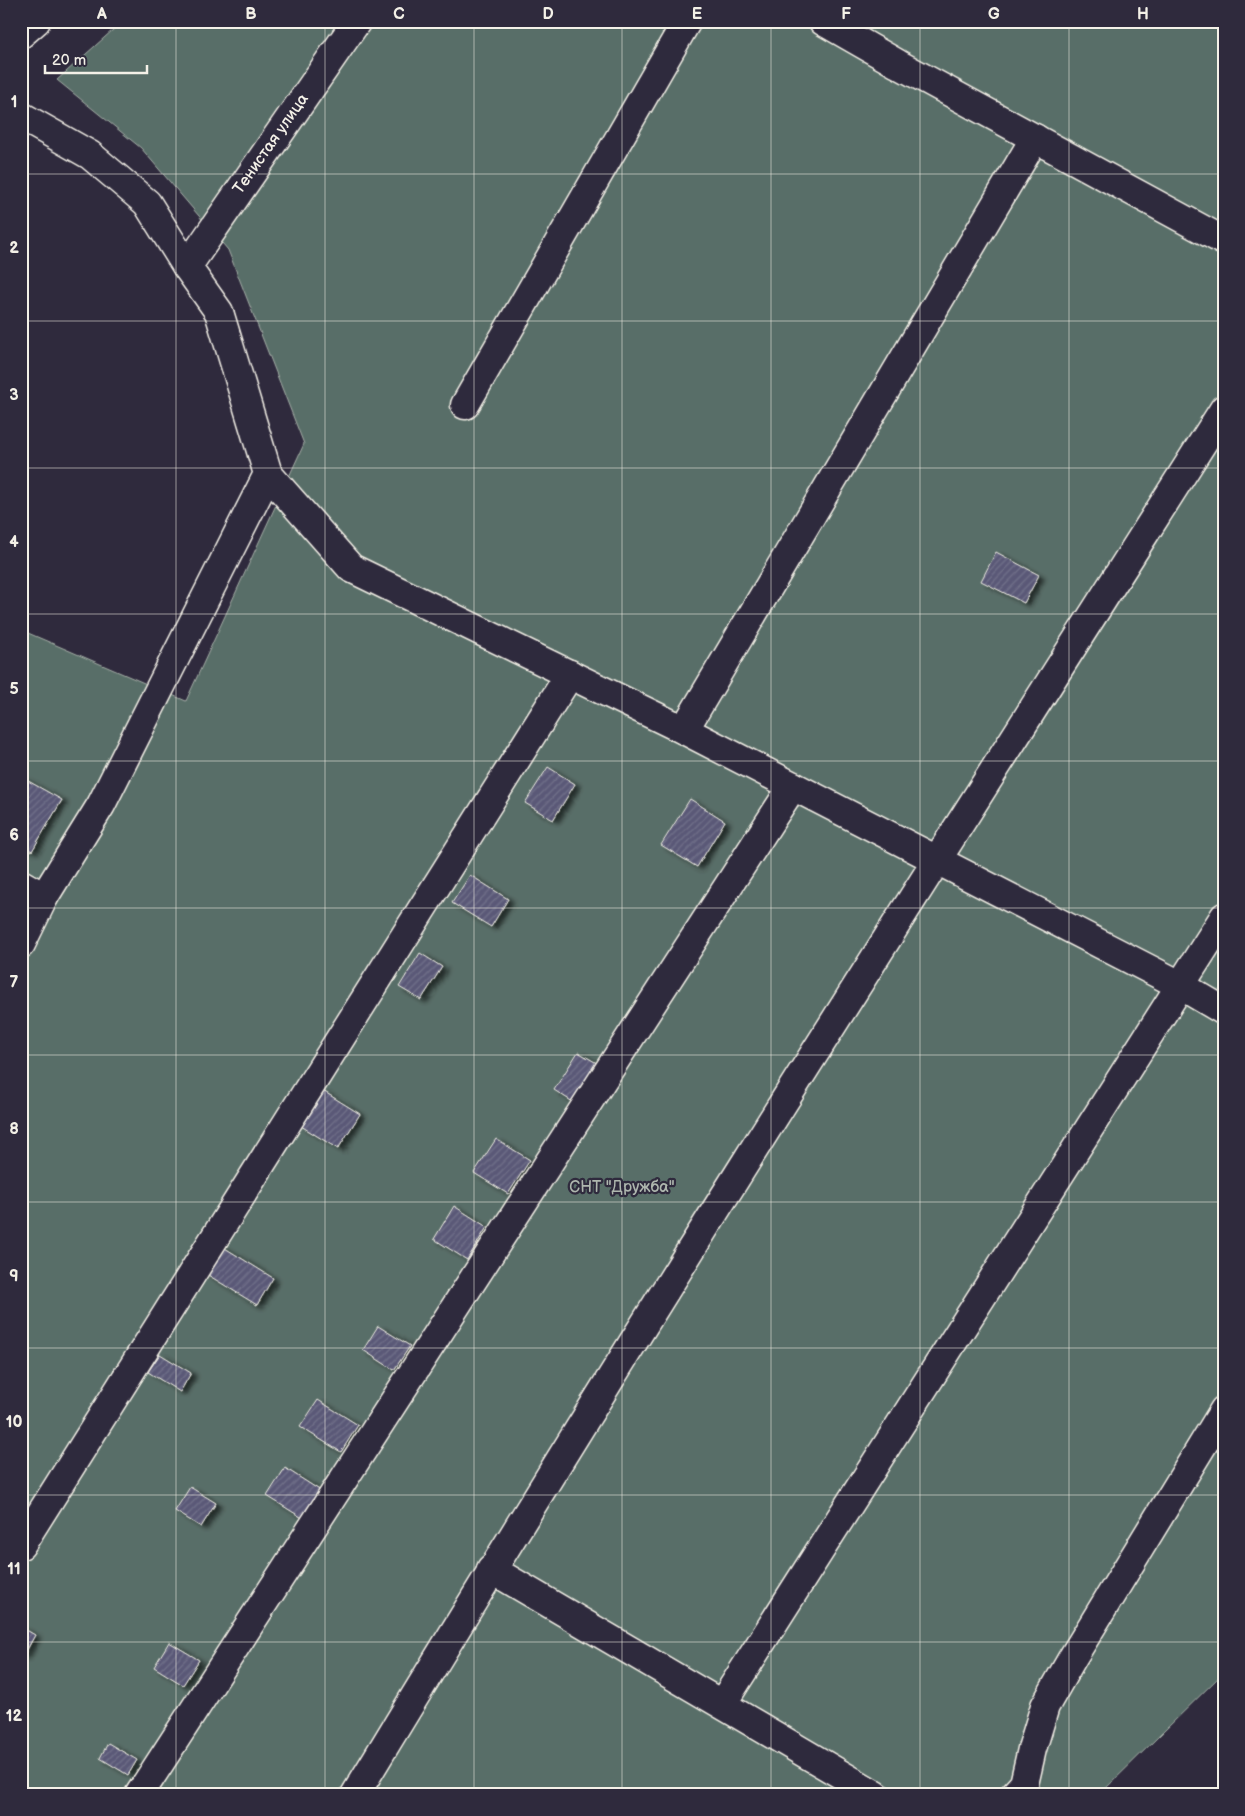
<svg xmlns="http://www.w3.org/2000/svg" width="1245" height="1816" viewBox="0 0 1245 1816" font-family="'Balsamiq Sans',sans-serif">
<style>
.garden{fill:#596e68;stroke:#a6b0a8}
.building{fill:url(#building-hatch);stroke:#f4f1e8;filter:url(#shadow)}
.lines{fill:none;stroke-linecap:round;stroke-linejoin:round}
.minor-casing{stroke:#f4f1e8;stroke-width:31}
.minor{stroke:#2f2a3d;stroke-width:28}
.grid{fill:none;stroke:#f4f1e8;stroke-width:1;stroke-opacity:0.55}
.labels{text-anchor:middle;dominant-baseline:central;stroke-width:4.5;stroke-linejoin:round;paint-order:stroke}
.street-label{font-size:16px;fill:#f4f1e8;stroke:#2f2a3d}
.park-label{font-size:16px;fill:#aeb6ae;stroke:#2f2a3d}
.neatline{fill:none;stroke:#f4f1e8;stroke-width:2}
.grid-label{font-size:16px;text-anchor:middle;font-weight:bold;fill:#f4f1e8}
</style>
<defs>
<pattern id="building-hatch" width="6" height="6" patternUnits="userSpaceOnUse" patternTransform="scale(1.25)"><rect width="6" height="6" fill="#5a5977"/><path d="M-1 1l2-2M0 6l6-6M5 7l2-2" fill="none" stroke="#72718a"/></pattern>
<filter id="shadow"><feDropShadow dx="5.5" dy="3" stdDeviation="2.5" flood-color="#0009"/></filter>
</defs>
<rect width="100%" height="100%" fill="#2f2a3d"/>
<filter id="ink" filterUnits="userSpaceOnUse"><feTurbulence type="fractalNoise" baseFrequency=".02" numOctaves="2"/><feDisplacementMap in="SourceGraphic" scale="10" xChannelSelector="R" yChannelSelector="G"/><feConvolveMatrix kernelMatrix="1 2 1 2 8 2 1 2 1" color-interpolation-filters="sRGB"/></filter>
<g filter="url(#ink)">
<polygon class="garden" points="123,21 1224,21 1224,1672 1099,1795 21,1795 21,630 186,701 304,444 228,250 141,148 57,80"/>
<g class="building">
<polygon points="996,552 1039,575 1024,603 981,581"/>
<polygon points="548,767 575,784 553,820 525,803"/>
<polygon points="21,777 62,800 32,851 21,844"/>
<polygon points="690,799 725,821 697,867 661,845"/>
<polygon points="470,875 508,899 491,927 452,903"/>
<polygon points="420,953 442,967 421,1000 399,987"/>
<polygon points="578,1052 600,1065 576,1104 554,1090"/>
<polygon points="323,1091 360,1114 338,1149 301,1126"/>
<polygon points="496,1139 530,1160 508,1194 474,1173"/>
<polygon points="454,1206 487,1227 467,1260 434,1239"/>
<polygon points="220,1245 273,1278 257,1305 203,1272"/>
<polygon points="378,1326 410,1346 394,1370 363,1350"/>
<polygon points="160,1354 191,1373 180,1392 148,1372"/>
<polygon points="318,1400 358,1425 341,1452 300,1427"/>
<polygon points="285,1468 321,1491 304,1519 267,1496"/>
<polygon points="190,1487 216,1503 201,1527 175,1511"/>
<polygon points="21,1627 35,1635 23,1657 21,1656"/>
<polygon points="169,1642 199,1660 183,1685 154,1667"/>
<polygon points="108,1743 137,1760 128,1775 100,1758"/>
</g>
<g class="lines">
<g class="minor-casing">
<g id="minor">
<polyline points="823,21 898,64 1224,241"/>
<polyline points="21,34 36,21"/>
<polyline points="21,116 90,155 147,203 187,267 219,312 268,474 101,805 44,897 21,944"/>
<polyline points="187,267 357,21"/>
<polyline points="465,405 687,21"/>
<polyline points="268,474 351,568 684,730 1180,985 1224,1011"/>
<polyline points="684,730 1035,138"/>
<polyline points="21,884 44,897"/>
<polyline points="21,1545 570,674"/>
<polyline points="491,1569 876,1795"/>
<polyline points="722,1704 1224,917"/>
<polyline points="139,1795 793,786"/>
<path d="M355,1795C637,1328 931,869 1224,409"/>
<polyline points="1014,1795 1024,1784 1032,1749 1045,1706 1073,1657 1224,1410"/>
</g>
</g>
<use href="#minor" class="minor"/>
</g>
</g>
<path class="grid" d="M176,21V1795M325,21V1795M474,21V1795M622,21V1795M771,21V1795M920,21V1795M1069,21V1795M21,174H1224M21,321H1224M21,468H1224M21,614H1224M21,761H1224M21,908H1224M21,1055H1224M21,1202H1224M21,1348H1224M21,1495H1224M21,1642H1224"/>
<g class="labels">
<g class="street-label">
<text transform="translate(271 144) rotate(-55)">Тенистая улица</text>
</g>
<g class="park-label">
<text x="622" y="1187">СНТ "Дружба"</text>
</g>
</g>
<rect width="1245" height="1816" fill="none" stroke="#2f2a3d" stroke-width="55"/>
<path d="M45 65v8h102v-8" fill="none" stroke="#f4f1e8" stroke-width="2.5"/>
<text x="52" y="65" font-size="15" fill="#f4f1e8" stroke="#2f2a3d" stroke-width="4" paint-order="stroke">20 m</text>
<rect x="28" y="28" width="1190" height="1760" class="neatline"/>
<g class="grid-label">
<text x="102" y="19">A</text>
<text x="251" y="19">B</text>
<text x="399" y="19">C</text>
<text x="548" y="19">D</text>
<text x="697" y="19">E</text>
<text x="846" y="19">F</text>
<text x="994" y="19">G</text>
<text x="1143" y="19">H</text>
<text x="14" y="107">1</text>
<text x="14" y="253">2</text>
<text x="14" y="400">3</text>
<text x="14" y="547">4</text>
<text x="14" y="694">5</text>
<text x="14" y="840">6</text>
<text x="14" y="987">7</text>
<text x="14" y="1134">8</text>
<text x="14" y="1281">9</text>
<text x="14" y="1427">10</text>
<text x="14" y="1574">11</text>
<text x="14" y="1721">12</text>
</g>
</svg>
